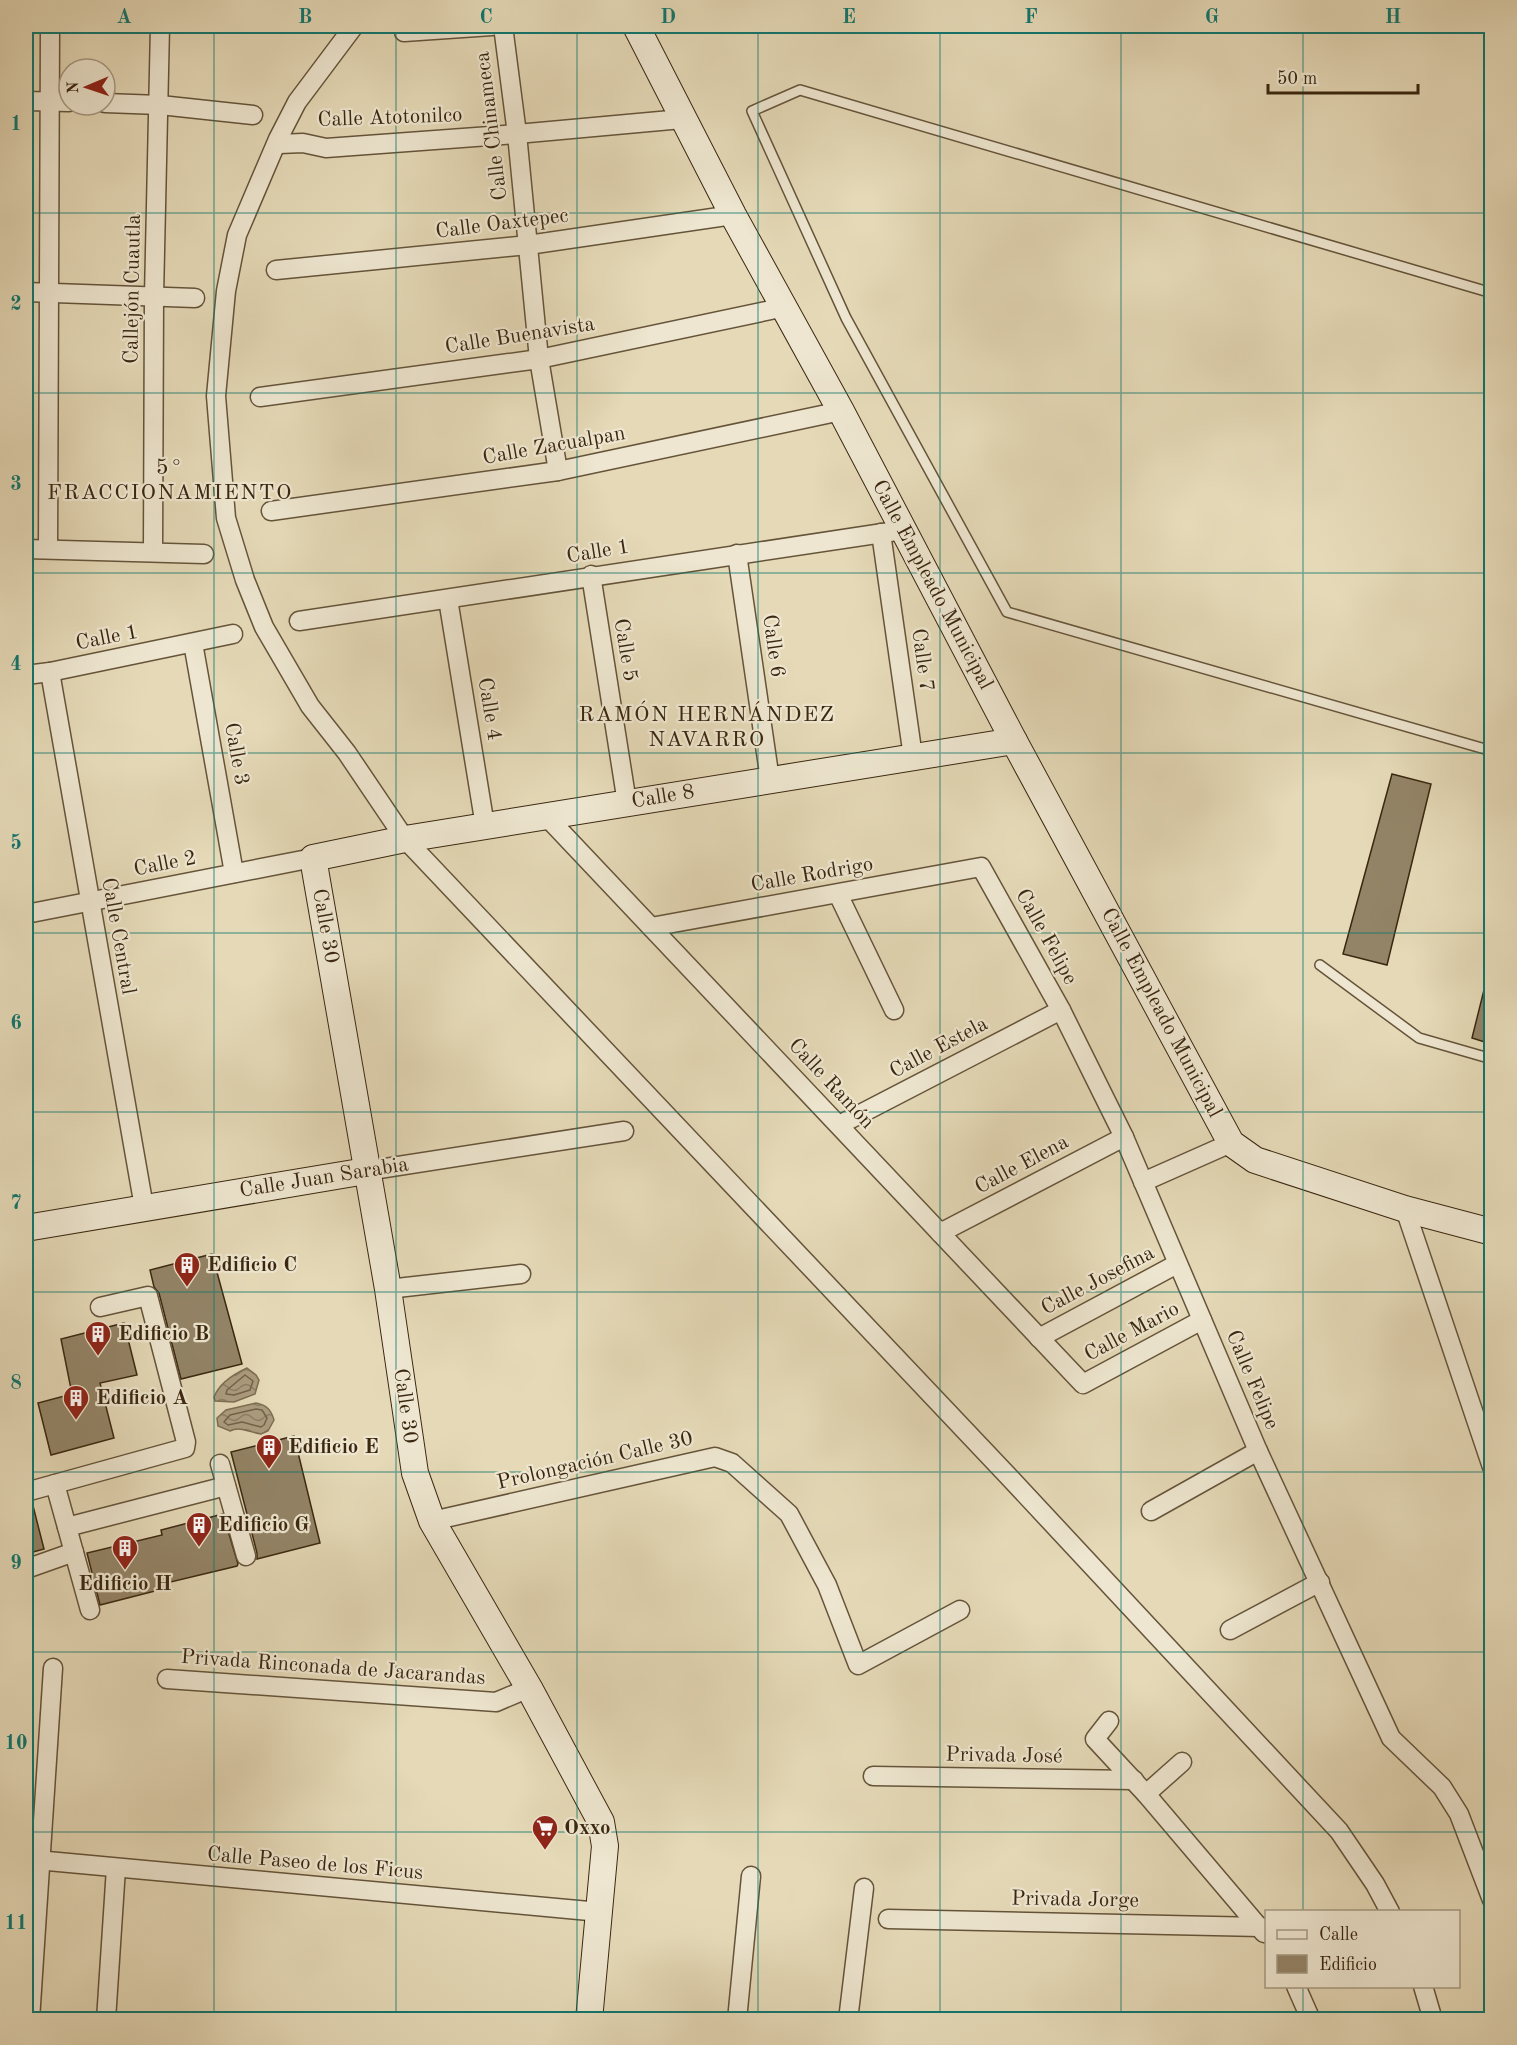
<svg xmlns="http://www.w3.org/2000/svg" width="1517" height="2045" viewBox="0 0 1517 2045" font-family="'Old Standard TT',serif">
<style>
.water{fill:url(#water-waves);stroke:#7e6d52;stroke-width:1.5}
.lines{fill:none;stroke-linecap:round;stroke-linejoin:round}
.shore{stroke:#726247;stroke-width:1.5}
.building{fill:#938467;stroke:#3a2710;stroke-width:1.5}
.lane-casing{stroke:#65543a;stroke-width:12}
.street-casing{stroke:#65543a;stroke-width:21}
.secondary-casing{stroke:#3a2710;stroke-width:28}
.lane{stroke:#eee6d0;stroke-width:9}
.street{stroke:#eee6d0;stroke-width:18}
.secondary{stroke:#eee6d0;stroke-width:26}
.grid{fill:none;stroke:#0f766e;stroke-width:1.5;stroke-opacity:0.55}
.labels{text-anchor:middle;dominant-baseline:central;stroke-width:4.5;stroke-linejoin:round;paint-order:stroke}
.street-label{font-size:21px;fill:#3a2710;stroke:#eee6d0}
.poi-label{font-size:21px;font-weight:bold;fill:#3a2710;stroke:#eee6d0;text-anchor:start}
.neighbourhood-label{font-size:22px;letter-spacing:1.5px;fill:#3a2710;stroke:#eee6d0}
.neatline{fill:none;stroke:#0f766e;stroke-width:2}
.grid-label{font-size:20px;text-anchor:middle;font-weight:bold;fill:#0f766e}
</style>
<defs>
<pattern id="water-waves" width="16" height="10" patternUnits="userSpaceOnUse" patternTransform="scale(1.5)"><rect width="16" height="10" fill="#ab9c7e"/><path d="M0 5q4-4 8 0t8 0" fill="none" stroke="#8c7f66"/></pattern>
</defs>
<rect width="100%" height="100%" fill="#e5d9b7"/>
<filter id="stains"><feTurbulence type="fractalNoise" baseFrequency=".00333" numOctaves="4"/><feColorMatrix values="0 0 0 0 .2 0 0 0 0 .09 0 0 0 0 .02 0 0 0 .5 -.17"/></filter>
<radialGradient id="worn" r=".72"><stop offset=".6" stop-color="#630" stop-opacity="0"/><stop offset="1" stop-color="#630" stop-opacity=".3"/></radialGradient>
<g class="water">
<path d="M247,1368L256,1375L259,1380L255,1394L234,1402L215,1401L214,1397C219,1384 234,1374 247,1368Z"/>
<path d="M256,1403C267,1405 271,1410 274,1420L268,1431L261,1434C249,1432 240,1426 230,1431L218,1426L217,1418L226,1410Z"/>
</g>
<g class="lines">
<g class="shore">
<polygon points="245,1375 253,1381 250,1390 234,1395 226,1394 227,1390"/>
<polygon points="256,1409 262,1410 267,1418 264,1425 261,1427 242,1422 228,1425 224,1422 230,1415"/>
</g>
</g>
<g class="building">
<polygon points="1392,774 1431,784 1387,965 1343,954"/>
<polygon points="1486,982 1491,983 1491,1044 1472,1038"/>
<polygon points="212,1254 242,1364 181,1379 159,1293 154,1287 150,1270"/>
<polygon points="124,1323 137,1375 100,1383 114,1438 51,1455 38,1403 72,1394 61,1339"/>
<polygon points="294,1436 320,1543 257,1559 257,1553 231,1452"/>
<polygon points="32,1502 44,1549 26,1554 26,1503"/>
<polygon points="223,1514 238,1564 237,1566 162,1584 163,1589 100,1605 87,1553 162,1535 161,1530"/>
</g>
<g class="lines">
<g class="lane-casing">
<g id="lane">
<polyline points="1492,293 800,90 752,111 846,318 1007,612 1492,751"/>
<polyline points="1320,965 1419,1038 1492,1059"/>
</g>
</g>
<g class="street-casing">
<g id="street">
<polyline points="354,26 297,102 278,139 237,235 226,291 216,396 226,518 245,580 264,627 310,706 347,753 405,839 1010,1478 1339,1831 1375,1884 1390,1912"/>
<polyline points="503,26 517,134 539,359 558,471"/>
<polyline points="404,32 492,26"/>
<polyline points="26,101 69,102"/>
<polyline points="105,103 160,105 253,115"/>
<polyline points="279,144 303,143 326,148 517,134 682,119"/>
<polyline points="276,270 528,245 733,215"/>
<polyline points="26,292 195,298"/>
<polyline points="260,397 539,359 785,307"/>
<polyline points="271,511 558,471 841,411"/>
<polyline points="881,533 913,757"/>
<polyline points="26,549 204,554"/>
<polyline points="48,549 50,26"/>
<polyline points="153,552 154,296 160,26"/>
<polyline points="737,554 770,780"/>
<polyline points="591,575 627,803"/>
<polyline points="448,599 485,826"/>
<polyline points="299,621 903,530"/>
<polyline points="193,643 234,873"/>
<polyline points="50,672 144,1207"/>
<polyline points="26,675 50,672 233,634"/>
<polyline points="546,816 1083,1384 1202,1320"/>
<polyline points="838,894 894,1010"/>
<polyline points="26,914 313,858"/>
<polyline points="651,927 981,867 1061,1010 1124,1137 1258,1451 1391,1738 1442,1787 1459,1814 1492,1900"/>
<polyline points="839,1125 1061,1010"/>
<polyline points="366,1171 624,1131"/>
<polyline points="1143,1182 1231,1143"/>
<polyline points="1405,1209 1492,1467"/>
<polyline points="940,1233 1124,1137"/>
<polyline points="388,1289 521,1274"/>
<polyline points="1039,1338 1177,1264"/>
<polyline points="220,1464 246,1556"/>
<polyline points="55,1484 90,1610"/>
<polyline points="26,1492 185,1448 186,1442 148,1296 100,1307"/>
<polyline points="1151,1511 1258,1451"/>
<polyline points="432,1521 715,1457 732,1463 789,1514 827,1585 858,1665 960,1610"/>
<polyline points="67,1527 226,1486"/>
<polyline points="26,1569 74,1552"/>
<polyline points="1230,1630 1320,1582"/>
<polyline points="167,1679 496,1702 529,1688"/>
<polyline points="1109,1721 1095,1739 1146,1794 1264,1933"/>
<polyline points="873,1776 1134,1780"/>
<polyline points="1146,1794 1182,1762"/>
<polyline points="26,1859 600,1912"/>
<polyline points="888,1919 1261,1927"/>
<polyline points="1296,1986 1311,2020"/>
<polyline points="1423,1986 1433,2020"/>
<polyline points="30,2020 53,1668"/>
<polyline points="106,2020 116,1868"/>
<polyline points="737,2020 751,1876"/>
<polyline points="848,2020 864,1888"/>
</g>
</g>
<g class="secondary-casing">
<g id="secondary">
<polyline points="636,26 733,215 841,411 1014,741 1231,1143 1255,1160 1405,1209 1492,1232"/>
<polyline points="26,1228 366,1171"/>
<polyline points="589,2020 605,1846 601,1822 529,1688 432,1521 415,1473 388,1289 313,858 405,839 1014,741"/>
</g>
</g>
<use href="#lane" class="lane"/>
<use href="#street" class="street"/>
<use href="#secondary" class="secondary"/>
</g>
<path class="grid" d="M214,26V2020M396,26V2020M577,26V2020M758,26V2020M940,26V2020M1121,26V2020M1303,26V1912M26,213H1492M26,393H1492M26,573H1492M26,753H1492M26,933H1492M26,1112H1492M26,1292H1492M26,1472H1492M26,1652H1492M26,1832H1492M1303,1986V2020"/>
<defs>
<g id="building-pin" transform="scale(1.35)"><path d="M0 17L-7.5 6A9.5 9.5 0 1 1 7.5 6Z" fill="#8f2418" stroke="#eee6d0"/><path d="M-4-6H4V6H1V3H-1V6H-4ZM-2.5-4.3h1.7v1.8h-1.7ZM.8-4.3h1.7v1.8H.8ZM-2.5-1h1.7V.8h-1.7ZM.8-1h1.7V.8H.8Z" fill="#fff"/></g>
<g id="supermarket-pin" transform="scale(1.35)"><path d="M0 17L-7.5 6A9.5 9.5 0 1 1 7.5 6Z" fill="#8f2418" stroke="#eee6d0"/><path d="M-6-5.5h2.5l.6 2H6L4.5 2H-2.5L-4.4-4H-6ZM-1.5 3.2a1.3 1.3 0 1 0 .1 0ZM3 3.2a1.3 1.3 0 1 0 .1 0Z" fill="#fff"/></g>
</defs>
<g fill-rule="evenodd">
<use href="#building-pin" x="187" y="1265"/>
<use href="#building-pin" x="98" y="1334"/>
<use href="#building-pin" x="76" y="1398"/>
<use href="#building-pin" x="269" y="1447"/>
<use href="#building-pin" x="199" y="1525"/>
<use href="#building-pin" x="125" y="1548"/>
<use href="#supermarket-pin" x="545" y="1828"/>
</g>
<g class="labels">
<g class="street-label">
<text transform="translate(390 118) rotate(-2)">Calle Atotonilco</text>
<text transform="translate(492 126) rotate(-97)">Calle Chinameca</text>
<text transform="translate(502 224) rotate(-7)">Calle Oaxtepec</text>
<text transform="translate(133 289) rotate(-89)">Callejón Cuautla</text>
<text transform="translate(520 336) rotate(-9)">Calle Buenavista</text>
<text transform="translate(554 446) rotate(-10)">Calle Zacualpan</text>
<text transform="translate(598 552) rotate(-9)">Calle 1</text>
<text transform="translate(932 585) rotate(62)">Calle Empleado Municipal</text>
<text transform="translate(107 638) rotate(-11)">Calle 1</text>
<text transform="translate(773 646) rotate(82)">Calle 6</text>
<text transform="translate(625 650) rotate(81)">Calle 5</text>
<text transform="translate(922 660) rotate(82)">Calle 7</text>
<text transform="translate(489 709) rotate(81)">Calle 4</text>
<text transform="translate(236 754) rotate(80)">Calle 3</text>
<text transform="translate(663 797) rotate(-9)">Calle 8</text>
<text transform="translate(165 864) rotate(-11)">Calle 2</text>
<text transform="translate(812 875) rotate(-10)">Calle Rodrigo</text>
<text transform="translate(325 926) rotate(80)">Calle 30</text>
<text transform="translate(118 936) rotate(80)">Calle Central</text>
<text transform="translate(1046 937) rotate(61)">Calle Felipe</text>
<text transform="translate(1161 1013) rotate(62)">Calle Empleado Municipal</text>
<text transform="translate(939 1048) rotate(-28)">Calle Estela</text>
<text transform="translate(831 1084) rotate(47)">Calle Ramón</text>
<text transform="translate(1022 1165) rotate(-28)">Calle Elena</text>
<text transform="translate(324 1178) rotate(-9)">Calle Juan Sarabia</text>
<text transform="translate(1098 1281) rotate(-28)">Calle Josefina</text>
<text transform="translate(1132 1332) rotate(-28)">Calle Mario</text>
<text transform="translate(1252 1380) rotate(67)">Calle Felipe</text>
<text transform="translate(405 1406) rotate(82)">Calle 30</text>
<text transform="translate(595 1461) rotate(-13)">Prolongación Calle 30</text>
<text transform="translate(333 1668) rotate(4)">Privada Rinconada de Jacarandas</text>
<text transform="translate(1004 1756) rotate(1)">Privada José</text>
<text transform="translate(315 1864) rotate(5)">Calle Paseo de los Ficus</text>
<text transform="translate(1075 1900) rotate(1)">Privada Jorge</text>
</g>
<g class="poi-label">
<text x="207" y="1265">Edificio C</text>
<text x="118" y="1334">Edificio B</text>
<text x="96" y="1398">Edificio A</text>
<text x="288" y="1447">Edificio E</text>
<text x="218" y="1525">Edificio G</text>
<text x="125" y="1584" text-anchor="middle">Edificio H</text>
<text x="564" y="1828">Oxxo</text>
</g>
<g class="neighbourhood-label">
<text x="170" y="468">5°<tspan x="170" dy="25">FRACCIONAMIENTO</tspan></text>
<text x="707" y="715">RAMÓN HERNÁNDEZ<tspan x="707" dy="25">NAVARRO</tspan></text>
</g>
</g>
<rect width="1517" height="2045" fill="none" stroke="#e5d9b7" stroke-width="66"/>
<rect x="1265" y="1910" width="195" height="78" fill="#eee6d0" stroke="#a69a83" stroke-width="1.5"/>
<rect x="1277" y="1930" width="30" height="9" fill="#eee6d0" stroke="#a69a83" stroke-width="1.5"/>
<text x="1319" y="1940" font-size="18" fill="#3a2710">Calle</text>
<rect x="1277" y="1955" width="30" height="18" fill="#938467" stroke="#a69a83" stroke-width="1.5"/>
<text x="1319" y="1970" font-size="18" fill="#3a2710">Edificio</text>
<g transform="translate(87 87) rotate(268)"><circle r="28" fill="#eee6d0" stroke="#a69a83" stroke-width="1.5"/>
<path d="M0-4.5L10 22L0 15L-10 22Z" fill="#8f2418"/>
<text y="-9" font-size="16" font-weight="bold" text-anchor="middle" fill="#3a2710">N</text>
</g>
<path d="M1268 84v9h150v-9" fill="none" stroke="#3a2710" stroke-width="3"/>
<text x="1277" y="84" font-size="18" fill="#3a2710" stroke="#eee6d0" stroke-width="4.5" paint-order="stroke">50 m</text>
<rect x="33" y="33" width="1451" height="1979" class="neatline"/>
<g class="grid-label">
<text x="124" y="23">A</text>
<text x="305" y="23">B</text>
<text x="486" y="23">C</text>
<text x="668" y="23">D</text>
<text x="849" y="23">E</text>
<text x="1031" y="23">F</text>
<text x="1212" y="23">G</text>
<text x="1393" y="23">H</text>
<text x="16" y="130">1</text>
<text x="16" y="310">2</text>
<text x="16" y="490">3</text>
<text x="16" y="670">4</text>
<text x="16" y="849">5</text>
<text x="16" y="1029">6</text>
<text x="16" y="1209">7</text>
<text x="16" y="1389">8</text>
<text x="16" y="1569">9</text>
<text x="16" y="1749">10</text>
<text x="16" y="1929">11</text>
</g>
<rect width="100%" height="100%" filter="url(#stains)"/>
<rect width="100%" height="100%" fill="url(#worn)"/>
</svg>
